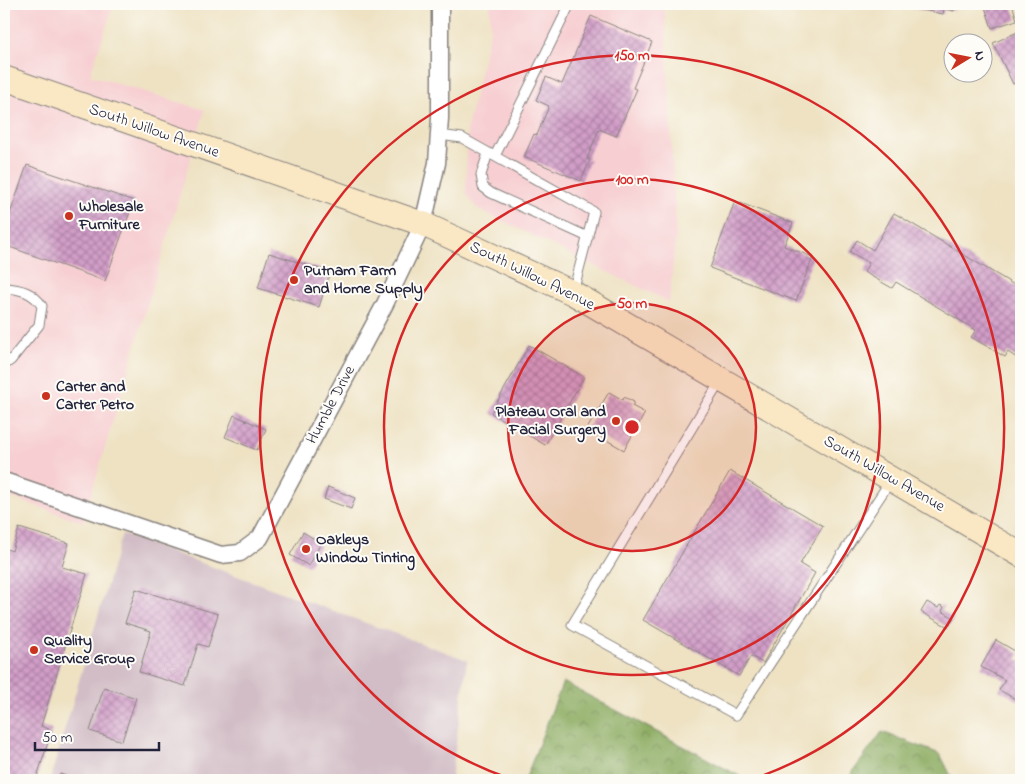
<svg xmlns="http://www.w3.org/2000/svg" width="1025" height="784" viewBox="0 0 1025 784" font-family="'Indie Flower',sans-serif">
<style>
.built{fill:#f7cfd2}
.industrial{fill:#d2bdc6}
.forest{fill:url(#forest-crowns);stroke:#56664c}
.building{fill:url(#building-cross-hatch)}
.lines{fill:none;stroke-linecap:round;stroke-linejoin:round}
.lane-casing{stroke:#88827f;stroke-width:11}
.street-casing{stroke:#88827f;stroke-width:19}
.secondary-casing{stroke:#88827f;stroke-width:26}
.lane{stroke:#fff;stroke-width:9}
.street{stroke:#fff;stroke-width:16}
.secondary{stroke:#fae7c3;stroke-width:24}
.ring{fill:none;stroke:#d62828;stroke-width:2.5}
.poi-dot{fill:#c8321e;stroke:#fdfcf7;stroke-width:2}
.labels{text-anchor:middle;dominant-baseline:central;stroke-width:4;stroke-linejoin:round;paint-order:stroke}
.street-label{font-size:16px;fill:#22223b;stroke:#fdfcf7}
.poi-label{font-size:16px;font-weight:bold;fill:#22223b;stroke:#fdfcf7;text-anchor:start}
.centre{fill:#d62828;stroke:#fdfcf7;stroke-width:2.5}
.ring-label{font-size:15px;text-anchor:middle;font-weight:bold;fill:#d62828;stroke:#fdfcf7;stroke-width:4;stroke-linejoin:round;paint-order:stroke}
</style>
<defs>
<pattern id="forest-crowns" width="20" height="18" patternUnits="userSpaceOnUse" patternTransform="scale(1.25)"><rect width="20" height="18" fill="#8aaa5e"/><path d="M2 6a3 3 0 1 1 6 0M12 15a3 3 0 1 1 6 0" fill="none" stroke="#708a4f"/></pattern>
<pattern id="building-cross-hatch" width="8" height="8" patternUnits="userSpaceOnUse" patternTransform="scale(1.25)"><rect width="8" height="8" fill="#d29ec8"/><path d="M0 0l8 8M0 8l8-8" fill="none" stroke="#aa80a4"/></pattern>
</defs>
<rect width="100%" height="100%" fill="#fdfcf7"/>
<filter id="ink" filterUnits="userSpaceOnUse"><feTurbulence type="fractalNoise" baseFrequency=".02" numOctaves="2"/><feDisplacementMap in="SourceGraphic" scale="10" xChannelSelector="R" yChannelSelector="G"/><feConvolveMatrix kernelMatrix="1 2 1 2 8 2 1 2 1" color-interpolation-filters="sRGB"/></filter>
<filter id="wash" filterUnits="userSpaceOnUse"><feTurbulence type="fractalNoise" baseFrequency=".0096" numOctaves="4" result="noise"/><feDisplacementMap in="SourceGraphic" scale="20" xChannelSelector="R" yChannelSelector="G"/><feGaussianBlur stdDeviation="1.12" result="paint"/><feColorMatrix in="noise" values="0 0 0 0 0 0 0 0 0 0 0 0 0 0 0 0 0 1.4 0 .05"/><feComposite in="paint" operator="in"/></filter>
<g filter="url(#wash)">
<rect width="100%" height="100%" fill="#eee2c3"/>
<g class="built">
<polygon points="4,4 114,4 90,75 205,110 83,522 4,495"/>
<polygon points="490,4 662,4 665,12 676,235 669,302 478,209 471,201 466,192 467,128 490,32"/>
</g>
<polygon class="industrial" points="122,534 467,660 451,780 50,780"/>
<g class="forest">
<polygon points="563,682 747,780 525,780"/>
<polygon points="882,732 940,754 953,780 835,780 849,777"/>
</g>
<g id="blocks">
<g class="building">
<polygon points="907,4 955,4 954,11 944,9 943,14 906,7"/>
<polygon points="984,4 1012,4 1017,20 992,28"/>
<polygon points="591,16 652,42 633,88 637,89 616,136 599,129 587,159 590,160 581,181 524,157 534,134 537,135 549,106 536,100 546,77 562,84"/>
<polygon points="1020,31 1021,80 1013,84 993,43"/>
<polygon points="27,165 134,201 105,281 4,245 4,231"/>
<polygon points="735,201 793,223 784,246 813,257 796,301 710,268"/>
<polygon points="894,213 1021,289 1021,361 1008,352 1005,357 971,337 976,330 896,282 892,288 864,272 869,263 850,252 857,240 873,250"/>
<polygon points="269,253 330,272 319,307 258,288"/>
<polygon points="529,345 584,377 545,445 491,413"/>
<polygon points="609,392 623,400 624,397 634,402 632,406 645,413 624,450 587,429"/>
<polygon points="234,415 266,429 257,450 225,437"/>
<polygon points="730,471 823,526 800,564 815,573 763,663 751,656 739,676 643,620"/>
<polygon points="328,487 355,498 351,509 324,499"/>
<polygon points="19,528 69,543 62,567 87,574 41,726 52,730 36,780 4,780 4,548 12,551"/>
<polygon points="303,532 321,543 309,566 290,555"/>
<polygon points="136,589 218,614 208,647 198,644 185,686 139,672 151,631 125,623"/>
<polygon points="927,602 938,608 940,605 944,607 942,611 954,618 948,627 921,612"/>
<polygon points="996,640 1020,654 1017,659 1021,661 1021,702 999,690 1005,680 981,667"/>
<polygon points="104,687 136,698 122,741 90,731"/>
<polygon points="60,774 78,780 58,780"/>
</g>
</g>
</g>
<g filter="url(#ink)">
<use href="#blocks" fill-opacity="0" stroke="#88827f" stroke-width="1"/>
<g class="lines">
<g class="lane-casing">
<g id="lane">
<polyline points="439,135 462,138 594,212 573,292"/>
<polyline points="488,153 481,175 483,187 491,193 588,237"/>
<polyline points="495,156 570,4"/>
<path d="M4,288C21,289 33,292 42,306L39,325L11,360L4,365"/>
<polyline points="721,380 572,625 736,715 891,480"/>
</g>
</g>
<g class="street-casing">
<polyline id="street" points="4,481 221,555 240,553 260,538 385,304 423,224 437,163 440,118 440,4"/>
</g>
<g class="secondary-casing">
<polyline id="secondary" points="4,78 423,224 573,293 1021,555"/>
</g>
<use href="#lane" class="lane"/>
<use href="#street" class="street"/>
<use href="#secondary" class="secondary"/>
</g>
</g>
<circle cx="632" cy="427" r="124" fill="#d62828" fill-opacity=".12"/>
<g class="ring">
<circle cx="632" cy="427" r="124"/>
<circle cx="632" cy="427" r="248"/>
<path d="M514 780A372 372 0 1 1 750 780"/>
</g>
<g class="poi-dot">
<circle cx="69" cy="216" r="5"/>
<circle cx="294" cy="280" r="5"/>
<circle cx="46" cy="396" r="5"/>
<circle cx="616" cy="421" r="5"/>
<circle cx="306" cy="549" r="5"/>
<circle cx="34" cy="650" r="5"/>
</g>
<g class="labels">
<g class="street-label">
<text transform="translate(154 131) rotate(19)">South Willow Avenue</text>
<text transform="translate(532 276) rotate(26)">South Willow Avenue</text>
<text transform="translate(331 405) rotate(-62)">Humble Drive</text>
<text transform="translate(884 474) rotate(30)">South Willow Avenue</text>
</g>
<g class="poi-label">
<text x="79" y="207">Wholesale<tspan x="79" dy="18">Furniture</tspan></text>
<text x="304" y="271">Putnam Farm<tspan x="304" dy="18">and Home Supply</tspan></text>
<text x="56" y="387">Carter and<tspan x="56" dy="18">Carter Petro</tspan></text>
<text x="606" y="412" text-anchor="end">Plateau Oral and<tspan x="606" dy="18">Facial Surgery</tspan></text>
<text x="316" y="540">Oakleys<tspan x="316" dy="18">Window Tinting</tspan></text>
<text x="44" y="641">Quality<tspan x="44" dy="18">Service Group</tspan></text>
</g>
</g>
<circle cx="632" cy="427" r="8" class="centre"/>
<g class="ring-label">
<text x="632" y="60">150 m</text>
<text x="632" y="184">100 m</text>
<text x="632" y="308">50 m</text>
</g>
<rect width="1025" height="784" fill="none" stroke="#fdfcf7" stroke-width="20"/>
<g transform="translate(968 58) rotate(80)"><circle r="24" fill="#fdfcf7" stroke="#a5a5ac"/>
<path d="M0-4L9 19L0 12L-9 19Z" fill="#c8321e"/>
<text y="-8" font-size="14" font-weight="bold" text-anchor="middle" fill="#22223b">N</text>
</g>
<path d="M35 742v8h124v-8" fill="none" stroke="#22223b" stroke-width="2.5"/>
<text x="42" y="742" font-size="15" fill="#22223b" stroke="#fdfcf7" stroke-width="4" paint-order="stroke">50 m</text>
</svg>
